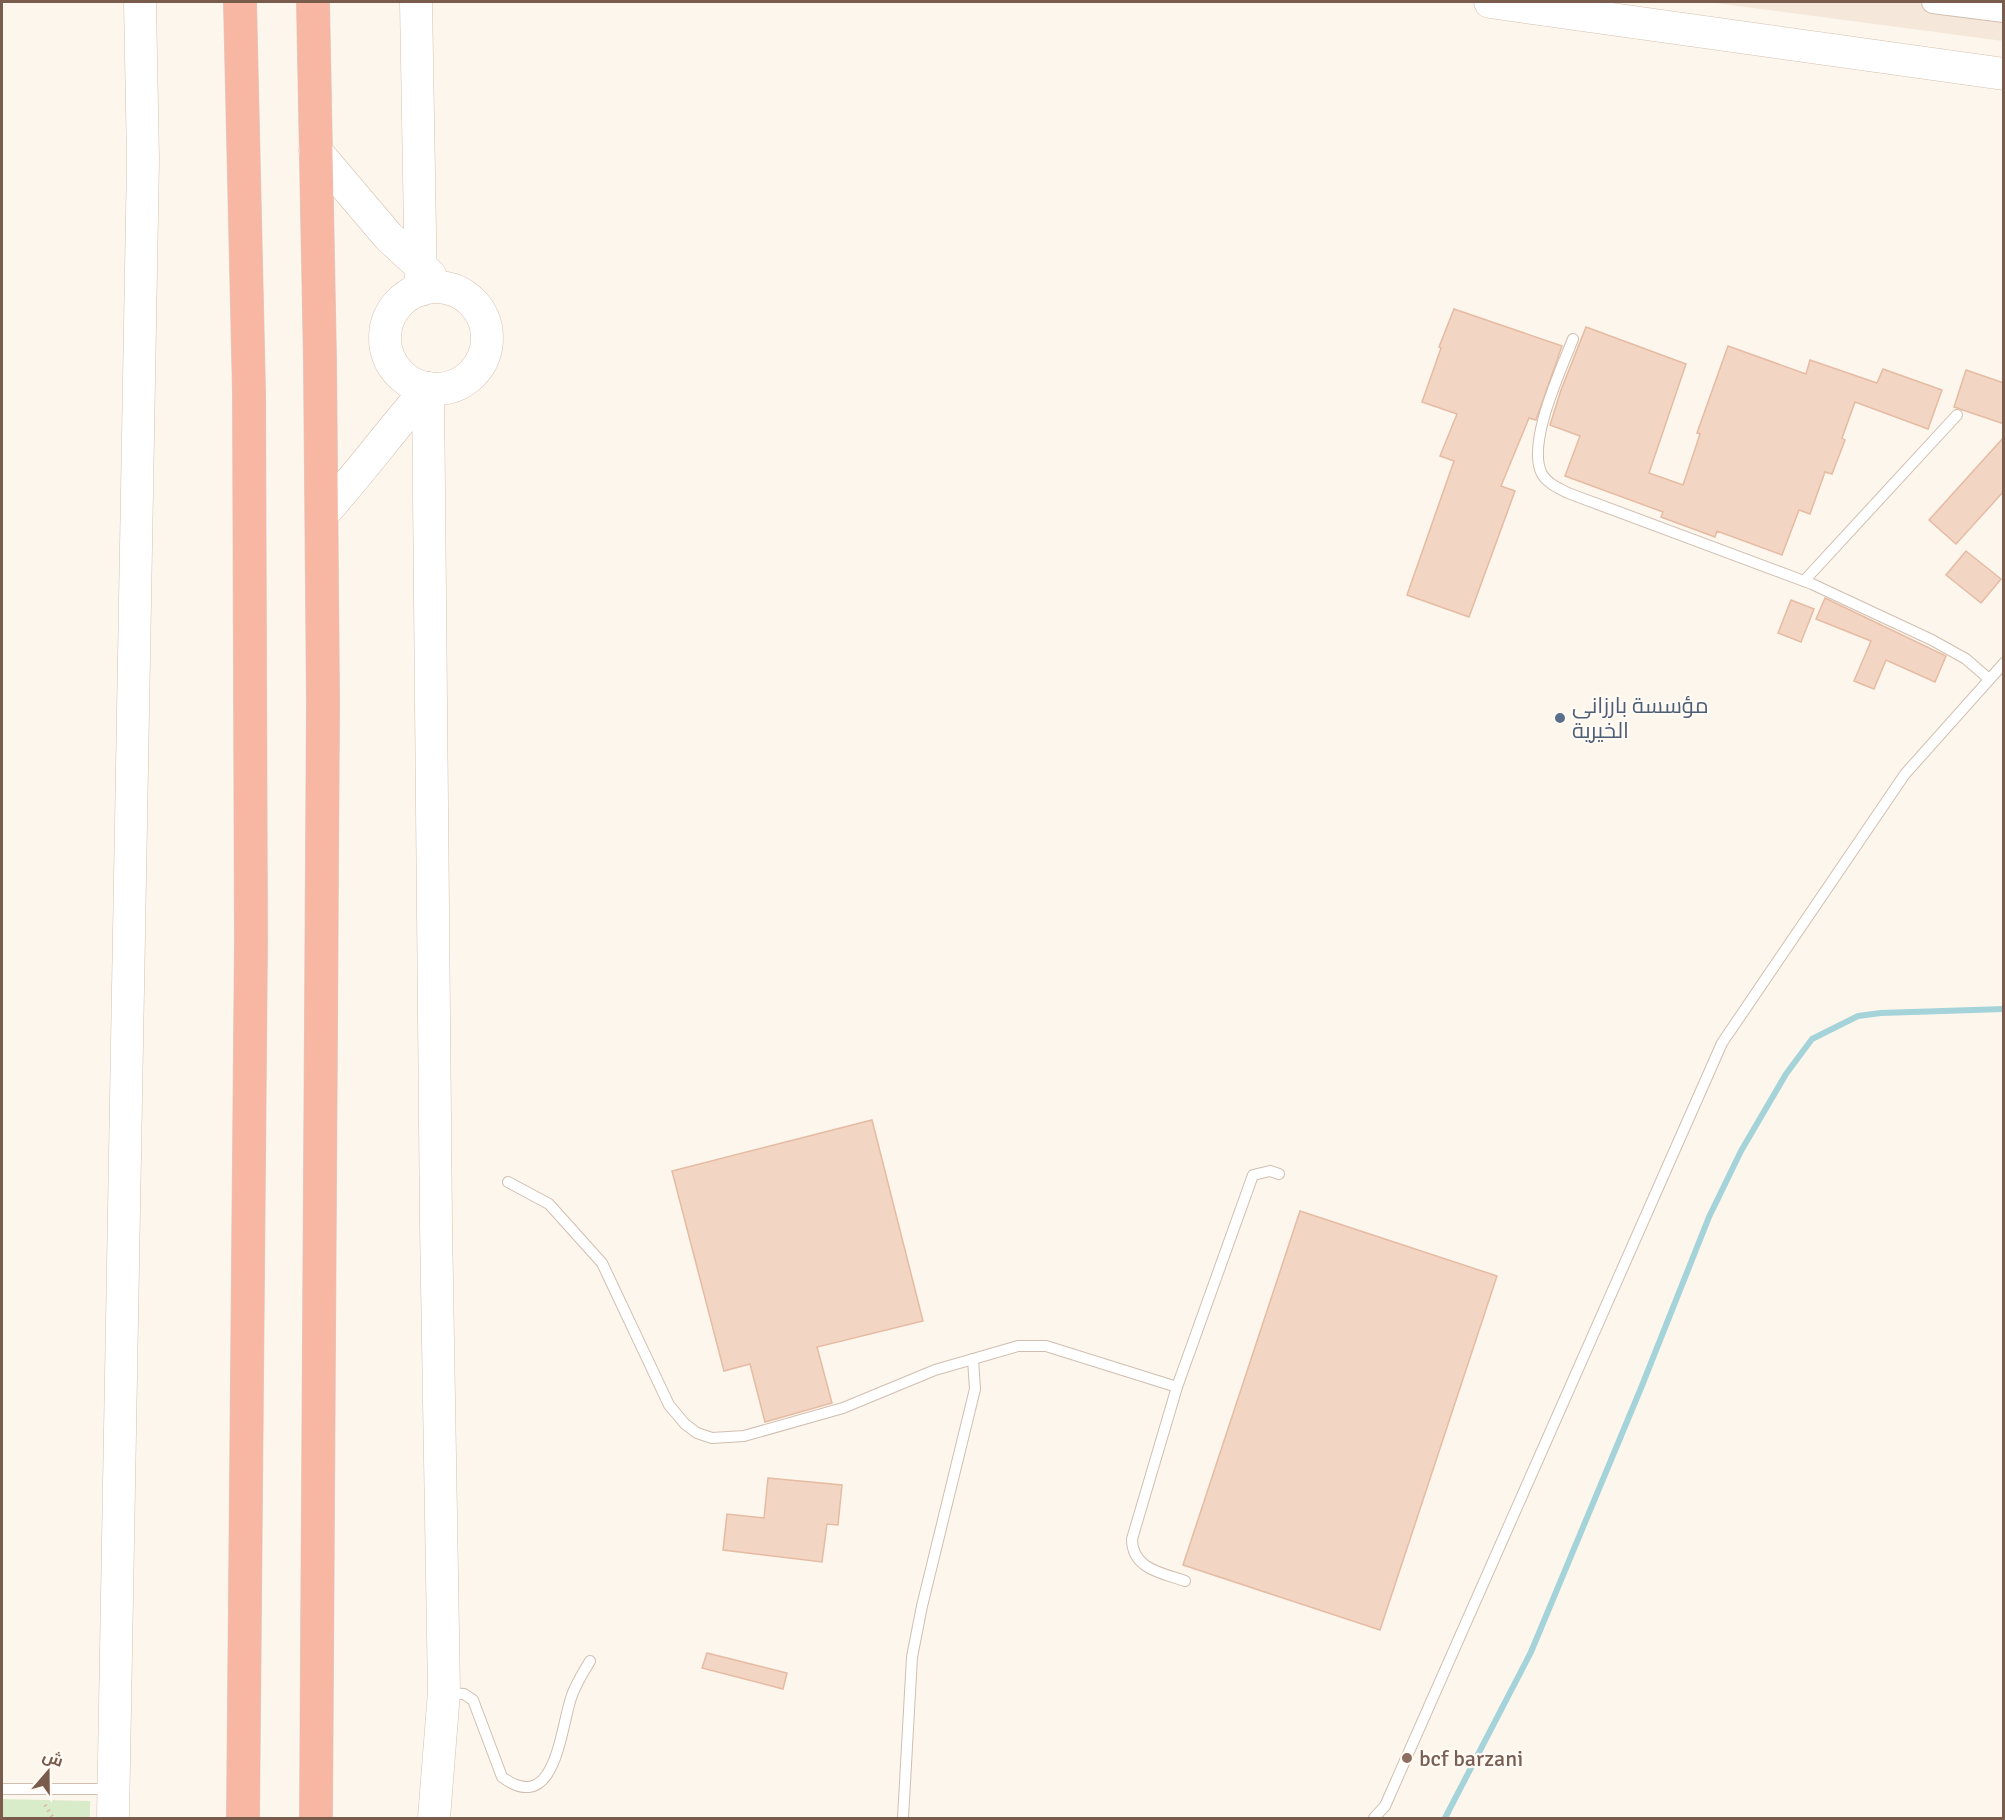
<svg xmlns="http://www.w3.org/2000/svg" width="2005" height="1820" viewBox="0 0 2005 1820" font-family="Signika,Cairo,sans-serif">
<style>
.residential{fill:#f5e8da}
.green{fill:#d8ecc9}
.lines{fill:none;stroke-linecap:round;stroke-linejoin:round}
.stream{stroke:#a5d3da;stroke-width:6}
.building{fill:#f3d5c3;stroke:#e6bba3;stroke-width:1.5}
.lane-casing{stroke:#d1beb0;stroke-width:12}
.street-casing{stroke:#d1beb0;stroke-width:24}
.secondary-casing{stroke:#d6c0b0;stroke-width:33}
.highway-casing{stroke:#dad1cd;stroke-width:34}
.path{stroke:#d9b8a5;stroke-width:4;stroke-dasharray:1.5 4.5;stroke-linecap:butt}
.lane{stroke:#fff;stroke-width:10}
.street{stroke:#fff;stroke-width:22}
.secondary{stroke:#fff;stroke-width:32}
.highway{stroke:#f7b7a3;stroke-width:33}
.service-dot{fill:#5c6f8a;stroke:#fffaf3;stroke-width:2}
.education-dot{fill:#8d6e63;stroke:#fffaf3;stroke-width:2}
.labels{text-anchor:middle;dominant-baseline:central;stroke-width:4.5;stroke-linejoin:round;paint-order:stroke}
.service-label{font-size:22px;fill:#4e5e75;stroke:#fffaf3;text-anchor:start}
.education-label{font-size:22px;fill:#785e54;stroke:#fffaf3;text-anchor:start}
</style>
<rect width="100%" height="100%" fill="#fdf6ec"/>
<polygon class="residential" points="1707,2 2003,2 2003,41"/>
<polygon class="green" points="2,1799 90,1801 90,1818 2,1818"/>
<g class="lines">
<polyline class="stream" points="1445,1818 1531,1652 1641,1388 1709,1217 1741,1151 1786,1074 1812,1039 1858,1016 1881,1013 2004,1009"/>
</g>
<g class="building">
<polygon points="1454,309 1562,346 1536,420 1529,418 1501,486 1515,491 1469,617 1407,595 1454,461 1440,456 1457,414 1422,402 1441,348 1439,347"/>
<polygon points="1586,327 1686,364 1649,473 1683,485 1700,434 1697,433 1728,346 1806,374 1810,360 1877,383 1883,369 1942,390 1928,429 1855,402 1842,438 1845,440 1832,474 1825,472 1810,514 1799,510 1782,555 1717,531 1715,537 1661,517 1663,512 1565,476 1580,436 1550,425 1561,390"/>
<polygon points="1966,370 2004,383 2004,424 1954,407"/>
<polygon points="2004,437 2004,491 1956,544 1929,520"/>
<polygon points="1966,551 2001,579 1981,603 1946,575"/>
<polygon points="1825,598 1946,656 1935,682 1886,660 1874,689 1854,681 1871,641 1816,619"/>
<polygon points="1791,600 1814,609 1801,642 1778,633"/>
<polygon points="872,1120 923,1321 817,1347 832,1403 765,1422 750,1364 724,1371 672,1171"/>
<polygon points="1300,1211 1497,1276 1380,1630 1183,1565"/>
<polygon points="768,1478 842,1485 838,1525 827,1524 822,1562 723,1550 727,1514 764,1518"/>
<polygon points="707,1653 787,1673 783,1689 702,1668"/>
</g>
<g class="lines">
<g class="lane-casing">
<g id="lane">
<path d="M1573,339C1561,370 1526,444 1542,474C1547,483 1558,488 1568,493L1812,584L1932,640L1966,659L1989,679"/>
<polyline points="1804,581 1957,415"/>
<polyline points="508,1182 549,1204 602,1263 669,1405 685,1424 697,1433 712,1438 744,1436 843,1408 935,1370 1018,1346 1046,1346 1177,1387"/>
<path d="M1185,1581C1162,1573 1132,1569 1132,1539L1177,1387L1253,1175L1270,1171L1279,1174"/>
<path d="M448,1693L464,1694L473,1700L502,1777C555,1816 560,1732 571,1698C575,1685 583,1673 590,1661"/>
<polyline points="2,1789 112,1789"/>
<polyline points="903,1818 912,1657 922,1606 975,1389 973,1359"/>
<polyline points="1374,1818 1385,1806 1722,1043 1905,774 2004,663"/>
</g>
</g>
<g class="street-casing">
<polyline id="street" points="1933,2 2004,11"/>
</g>
<g class="secondary-casing">
<g id="secondary">
<polyline points="416,2 421,290"/>
<polyline points="1490,2 2004,74"/>
<polyline points="315,150 388,236 430,275"/>
<circle cx="436" cy="338" r="51"/>
<polyline points="428,388 436,1224 444,1692 434,1818"/>
<path d="M322,515C359,474 391,430 428,388"/>
<polyline points="113,1818 143,160 140,2"/>
</g>
</g>
<g class="highway-casing">
<g id="highway">
<polyline points="240,2 249,393 251,940 243,1818"/>
<polyline points="313,2 320,361 323,702 316,1818"/>
</g>
</g>
<polyline class="path" points="45,1805 53,1818"/>
<use href="#lane" class="lane"/>
<use href="#street" class="street"/>
<use href="#secondary" class="secondary"/>
<use href="#highway" class="highway"/>
</g>
<circle class="service-dot" cx="1560" cy="718" r="6"/>
<circle class="education-dot" cx="1407" cy="1758" r="6"/>
<g class="labels">
<g class="service-label">
<text x="1572" y="705">مؤسسة بارزانی<tspan x="1572" dy="25">الخیریة</tspan></text>
</g>
<g class="education-label">
<text x="1419" y="1758">bcf barzani</text>
</g>
</g>
<rect width="2005" height="1820" fill="none" stroke="#7a5c4d" stroke-width="6"/>
<g transform="translate(48 1772) rotate(20)" stroke="#fffaf3" stroke-width="4.5" paint-order="stroke">
<path d="M0-4.5L10 22L0 15L-10 22Z" fill="#7a5c4d"/>
<text y="-9" font-size="16" font-weight="bold" text-anchor="middle" fill="#7a5c4d">ش</text>
</g>
</svg>
